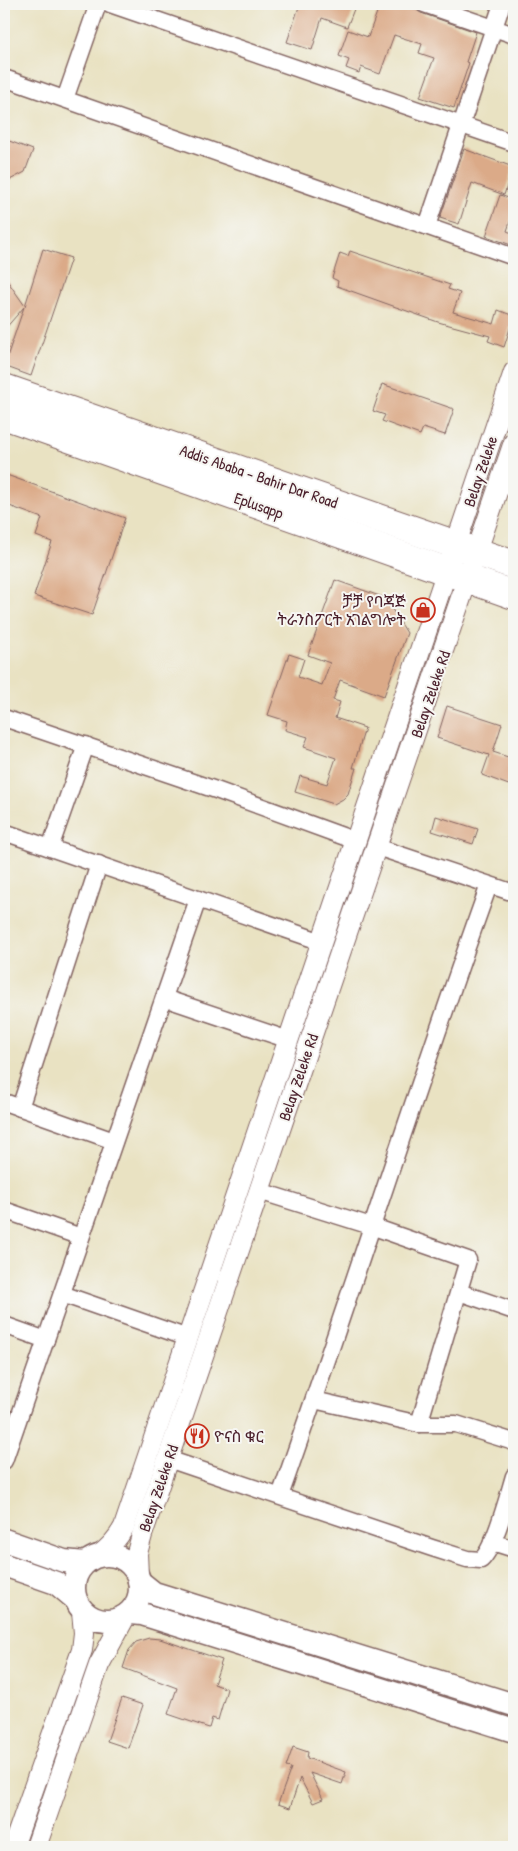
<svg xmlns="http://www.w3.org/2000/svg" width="518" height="1851" viewBox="0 0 518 1851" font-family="'Patrick Hand','Noto Sans Ethiopic',sans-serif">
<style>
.building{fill:#dbaa88}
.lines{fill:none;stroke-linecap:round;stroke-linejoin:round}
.minor-casing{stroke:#826360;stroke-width:19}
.tertiary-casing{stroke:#826360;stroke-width:22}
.secondary-casing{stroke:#826360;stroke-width:25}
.trunk-casing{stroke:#826360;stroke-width:30}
.minor{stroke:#fff;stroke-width:16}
.tertiary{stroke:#fff;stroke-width:20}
.secondary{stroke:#fff;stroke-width:22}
.trunk{stroke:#fff;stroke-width:28}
.labels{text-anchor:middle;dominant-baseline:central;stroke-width:4;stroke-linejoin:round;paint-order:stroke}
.street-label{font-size:16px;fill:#4a1f2b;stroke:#f6f6f2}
.poi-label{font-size:16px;fill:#4a1f2b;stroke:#f6f6f2;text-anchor:end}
</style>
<rect width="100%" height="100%" fill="#f6f6f2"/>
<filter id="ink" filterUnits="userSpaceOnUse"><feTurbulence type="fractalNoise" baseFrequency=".02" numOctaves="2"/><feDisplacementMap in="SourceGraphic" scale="10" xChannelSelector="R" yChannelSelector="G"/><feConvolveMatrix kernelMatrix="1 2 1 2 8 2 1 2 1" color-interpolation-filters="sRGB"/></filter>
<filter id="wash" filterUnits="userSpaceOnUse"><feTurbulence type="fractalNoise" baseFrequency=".0096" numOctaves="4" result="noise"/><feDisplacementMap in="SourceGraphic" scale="20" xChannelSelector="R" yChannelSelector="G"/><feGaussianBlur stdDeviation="1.12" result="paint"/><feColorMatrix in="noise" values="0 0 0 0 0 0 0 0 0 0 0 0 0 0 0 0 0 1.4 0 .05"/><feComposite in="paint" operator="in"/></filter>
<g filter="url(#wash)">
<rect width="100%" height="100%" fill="#e9e2c2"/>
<g id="blocks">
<g class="building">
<polygon points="300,4 356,4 347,27 322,18 312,50 287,42"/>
<polygon points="380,4 401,4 415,9 421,13 476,32 466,62 469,63 454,108 420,97 434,58 419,53 422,44 394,35 380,74 361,67 359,73 346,68 349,60 339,56 348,30 368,37"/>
<polygon points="4,139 33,150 25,172 4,183"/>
<polygon points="464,149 513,167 504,195 472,183 459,224 440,218"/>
<polygon points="500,195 514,200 514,210 507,231 514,234 514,246 486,236"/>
<polygon points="43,249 71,258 31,376 4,366 24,307 4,330 4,276 25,306"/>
<polygon points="350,251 450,285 448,289 460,293 453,312 494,324 498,310 514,316 504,347 488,341 490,336 438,322 337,286 338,281 332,278 340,253 348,256"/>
<polygon points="382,384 454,409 445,435 423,428 420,435 382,421 385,415 373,411"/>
<polygon points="4,474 125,518 92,615 34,596 52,542 36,536 42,518 4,504"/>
<polygon points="335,580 385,598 407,633 384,696 340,680 333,700 340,702 335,718 365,728 353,768 356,768 348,794 343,799 334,804 295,792 300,776 327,784 336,758 304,747 308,737 285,730 287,721 268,715 289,654 304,659 298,677 322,685 330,663 308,655"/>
<polygon points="447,706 502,724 493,752 514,759 514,787 482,775 489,755 437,738"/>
<polygon points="436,816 478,829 473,844 432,831"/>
<polygon points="149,1638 160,1639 222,1660 214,1684 227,1689 218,1720 212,1718 209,1728 168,1714 177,1688 123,1668 129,1650 136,1642"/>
<polygon points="122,1698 143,1705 128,1748 107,1741"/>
<polygon points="293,1747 308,1752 307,1758 346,1772 342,1784 310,1773 323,1799 313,1803 300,1778 290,1808 278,1804 291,1768 286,1767"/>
</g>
</g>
</g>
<g filter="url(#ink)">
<use href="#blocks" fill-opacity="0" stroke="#826360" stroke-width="1"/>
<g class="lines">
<g class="minor-casing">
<g id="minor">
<polyline points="110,4 514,143"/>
<polyline points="424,4 514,35"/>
<polyline points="4,78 514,257"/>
<polyline points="65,99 98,4"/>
<polyline points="427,226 502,4"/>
<polyline points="4,718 216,790 356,841"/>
<polyline points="4,832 322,942"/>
<polyline points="377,847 514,893"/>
<polyline points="50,848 86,745"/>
<polyline points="164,998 289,1040"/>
<polyline points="4,1102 114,1141"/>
<polyline points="20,1108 99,864"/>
<polyline points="259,1191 371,1226 468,1260 419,1424"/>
<polyline points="4,1210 81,1237"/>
<polyline points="459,1292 514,1311"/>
<polyline points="62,1294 188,1338"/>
<polyline points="4,1325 46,1340"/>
<polyline points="314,1400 419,1424 456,1424 514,1442"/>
<path d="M168,1459L432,1548L467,1559L481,1560C495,1548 508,1496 514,1476"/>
<polyline points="4,1461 198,899"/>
<path d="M280,1496C352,1293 416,1087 489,885"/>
<polyline points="492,1542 514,1549"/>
</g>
</g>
<g class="tertiary-casing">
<g id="tertiary">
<path d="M98,1556C110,1548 117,1540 124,1527L514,372"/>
<polyline points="138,1576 137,1553 142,1535 514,442"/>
<polyline points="13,1847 82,1650 84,1633 82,1611"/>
<polyline points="36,1847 99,1665 125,1617"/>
</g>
</g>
<g class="secondary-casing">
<g id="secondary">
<polyline points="4,1540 64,1561 85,1563"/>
<circle cx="107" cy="1588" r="33"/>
<polyline points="4,1565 56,1583 74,1598"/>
<polyline points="139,1581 154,1593 514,1705"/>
<polyline points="131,1613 142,1614 514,1731"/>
</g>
</g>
<g class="trunk-casing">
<g id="trunk">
<polyline points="4,388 514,565"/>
<polyline points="4,415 514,595"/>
</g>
</g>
<use href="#minor" class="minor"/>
<use href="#tertiary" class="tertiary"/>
<use href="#secondary" class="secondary"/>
<use href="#trunk" class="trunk"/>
</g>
</g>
<defs>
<g id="shop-ring" transform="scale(1.25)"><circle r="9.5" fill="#f6f6f2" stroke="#c8321e" stroke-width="1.5"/><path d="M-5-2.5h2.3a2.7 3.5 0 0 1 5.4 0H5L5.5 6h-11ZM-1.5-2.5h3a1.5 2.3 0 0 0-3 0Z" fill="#c8321e"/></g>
<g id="restaurant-ring" transform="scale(1.25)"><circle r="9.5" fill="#f6f6f2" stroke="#c8321e" stroke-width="1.5"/><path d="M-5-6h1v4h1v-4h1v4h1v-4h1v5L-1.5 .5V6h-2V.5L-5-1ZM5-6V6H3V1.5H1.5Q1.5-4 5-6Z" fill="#c8321e"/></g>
</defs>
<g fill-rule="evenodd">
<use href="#shop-ring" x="423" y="610"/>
<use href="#restaurant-ring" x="197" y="1436"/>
</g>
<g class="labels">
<g class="street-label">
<text transform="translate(480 471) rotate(-71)">Belay Zeleke</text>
<text transform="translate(259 476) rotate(19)">Addis Ababa - Bahir Dar Road</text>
<text transform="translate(259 505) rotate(19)">Eplusapp</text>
<text transform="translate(430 694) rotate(-71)">Belay Zeleke Rd</text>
<text transform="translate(298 1077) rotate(-71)">Belay Zeleke Rd</text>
<text transform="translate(158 1488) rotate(-71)">Belay Zeleke Rd</text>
</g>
<g class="poi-label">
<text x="406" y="601">ቻቻ የባጃጅ<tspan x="406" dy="18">ትራንስፖርት አገልግሎት</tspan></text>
<text x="214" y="1436" text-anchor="start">ዮናስ ቁር</text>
</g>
</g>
<rect width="518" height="1851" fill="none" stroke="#f6f6f2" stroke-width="20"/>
</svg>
